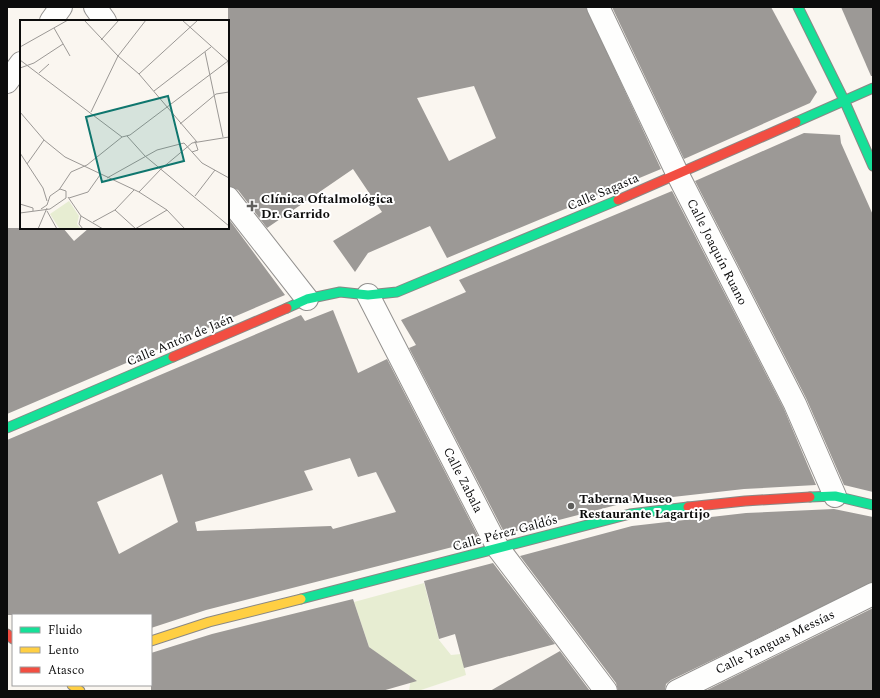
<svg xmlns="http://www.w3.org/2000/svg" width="880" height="698" viewBox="0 0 880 698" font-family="Spectral,serif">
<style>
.green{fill:#e7edd2}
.building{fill:#9c9996;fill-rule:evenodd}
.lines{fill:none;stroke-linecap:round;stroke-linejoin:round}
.street-casing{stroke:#93918f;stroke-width:24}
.fast-casing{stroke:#8a8885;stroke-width:11}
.slow-casing{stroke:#8a8885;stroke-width:11}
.jam-casing{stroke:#8a8885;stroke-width:11}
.street{stroke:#fefefd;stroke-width:22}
.fast{stroke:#16e098;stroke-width:9}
.slow{stroke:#ffcf43;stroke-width:9}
.jam{stroke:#f24e42;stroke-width:9}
.poi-dot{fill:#5f5e5c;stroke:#fff;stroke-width:1.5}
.labels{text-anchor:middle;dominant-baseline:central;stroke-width:4;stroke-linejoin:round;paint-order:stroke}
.street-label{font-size:13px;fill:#0c0c0c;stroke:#fff}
.poi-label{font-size:13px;font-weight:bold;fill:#0c0c0c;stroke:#fff;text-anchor:start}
.inset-road{fill:none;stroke:#9b9895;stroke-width:1}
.view{fill:#0f766e;fill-opacity:0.15;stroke:#0f766e;stroke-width:2}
.inset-edge{fill:none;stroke:#0c0c0c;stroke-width:2}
</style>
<rect width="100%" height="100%" fill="#faf6f0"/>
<polygon class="green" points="424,583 439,640 451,655 461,654 466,675 418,691 409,691 411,678 369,647 354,602"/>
<g class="building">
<path d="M228,7H586L661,169L447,258L430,226L368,253L355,272L333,241L382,212L353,169L267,228L238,190L228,186ZM474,86L496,138L449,161L417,98Z"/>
<polygon points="612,7 771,7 817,92 810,103 684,159"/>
<polygon points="841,7 873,7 873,76 871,76"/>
<polygon points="804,133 840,135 841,143 873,215 873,492 844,485 806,398 695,181"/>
<polygon points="672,191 784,409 816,485 744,489 628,502 505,534 409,348 416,345 401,320 466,292 459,280"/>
<polygon points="228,218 285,295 7,414 7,228 63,228 74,241 89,228 228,228"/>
<path d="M333,310L358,373L387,359L480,540L206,610L151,628V615H7V440L301,315L305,321ZM350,458L358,477L376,472L396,512L333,529L331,526L197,531L195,522L313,490L304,471ZM162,474L178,522L119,554L97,502Z"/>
<polygon points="834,509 873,517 873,582 671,680 666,684 665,691 618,691 616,683 520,556 632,526 746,513"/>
<polygon points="493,563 555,644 464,668 455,634 439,639 424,581"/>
<polygon points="353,599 369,647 417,681 382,691 151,691 151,653 212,634"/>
<polygon points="873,608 873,691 705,691"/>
<polygon points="560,651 590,691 490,691"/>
</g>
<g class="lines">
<g class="street-casing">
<g id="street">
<polyline points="95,7 105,21"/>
<polyline points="598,7 678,175 795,404 835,496"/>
<polyline points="51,21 61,7"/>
<polyline points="7,82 21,63"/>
<polyline points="228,198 307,299"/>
<polyline points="368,295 498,548 606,691"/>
<polyline points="677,691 873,594"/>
</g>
</g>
<g class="fast-casing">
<g id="fast">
<polyline points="798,7 844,100 873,166"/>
<polyline points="796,122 873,88"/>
<polyline points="287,308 307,299 340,292 368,295 397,292 618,200"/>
<polyline points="7,428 173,357"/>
<polyline points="810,497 835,496 873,505"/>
<polyline points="301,599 630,514 688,507"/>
</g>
</g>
<g class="slow-casing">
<g id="slow">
<polyline points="151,641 209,622 301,599"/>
<polyline points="72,685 80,691"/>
</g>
</g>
<g class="jam-casing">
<g id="jam">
<polyline points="618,200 796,122"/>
<polyline points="173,357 287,308"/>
<polyline points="688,507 745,501 810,497"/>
<polyline points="7,634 13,639"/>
</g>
</g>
<use href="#street" class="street"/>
<use href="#fast" class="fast"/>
<use href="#slow" class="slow"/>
<use href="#jam" class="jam"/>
</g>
<g class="poi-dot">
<path d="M250 200h4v4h4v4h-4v4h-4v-4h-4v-4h4z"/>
<circle cx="571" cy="506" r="4"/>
</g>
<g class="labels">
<g class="street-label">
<text transform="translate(603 192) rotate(-23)">Calle Sagasta</text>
<text transform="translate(717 252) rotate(63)">Calle Joaquín Ruano</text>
<text transform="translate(180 340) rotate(-23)">Calle Antón de Jaén</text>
<text transform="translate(463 480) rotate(63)">Calle Zabala</text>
<text transform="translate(505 533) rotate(-15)">Calle Pérez Galdós</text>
<text transform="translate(775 642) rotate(-26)">Calle Yanguas Messías</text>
</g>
<g class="poi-label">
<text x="261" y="199">Clínica Oftalmológica<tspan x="261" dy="15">Dr. Garrido</tspan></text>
<text x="579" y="499">Taberna Museo<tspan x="579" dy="15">Restaurante Lagartijo</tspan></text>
</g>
</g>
<g transform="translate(20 20)">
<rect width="209" height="209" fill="#faf6f0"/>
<path d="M49,181L59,196L57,204L61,209L39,208L30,194Z" fill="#e7edd2"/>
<path class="inset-road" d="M64,0L98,36L119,54L177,122M162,0L209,42M34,8L50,36M81,20L99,0M0,27L48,0M185,32L203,117M0,40L102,117M208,41L209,53M0,48L14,43L43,24M19,53L29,44M119,54L178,0M134,71L191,27M0,92L24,120L45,137L119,172L147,190L165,209M71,92L98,36L126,0M160,104L196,74L209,72M107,116L125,136L209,206M172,132L178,130L175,121M0,133L23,168L27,181M7,144L24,120M87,158L137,130L164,123L182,143L209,158M39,170L51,152L67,145L102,117L110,115L208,41M119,172L141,149L172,123L209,117M175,176L195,150M48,177L61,196M49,178L68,172L80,155M0,184L13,188V191M95,190L116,209M27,191L37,209M0,193L30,189L46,178V171L40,169L30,176L27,185L21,189M61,196L83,209M61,196L59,204L63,209M73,202L95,190L114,170M18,209L27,188M115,209L147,190"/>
<path class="view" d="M148,76L164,141L82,162L66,97Z"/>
<rect width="209" height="209" class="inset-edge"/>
</g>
<rect width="880" height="698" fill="none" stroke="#0c0c0c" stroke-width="16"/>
<rect x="12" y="614" width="140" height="72" fill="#ffffff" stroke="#9e9e9e"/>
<rect x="20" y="627" width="20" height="6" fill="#16e098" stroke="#9e9e9e"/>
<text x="48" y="634" font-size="12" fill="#0c0c0c">Fluido</text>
<rect x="20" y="647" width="20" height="6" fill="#ffcf43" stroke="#9e9e9e"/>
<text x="48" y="654" font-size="12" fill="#0c0c0c">Lento</text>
<rect x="20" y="667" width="20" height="6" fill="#f24e42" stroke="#9e9e9e"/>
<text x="48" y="674" font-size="12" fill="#0c0c0c">Atasco</text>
</svg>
